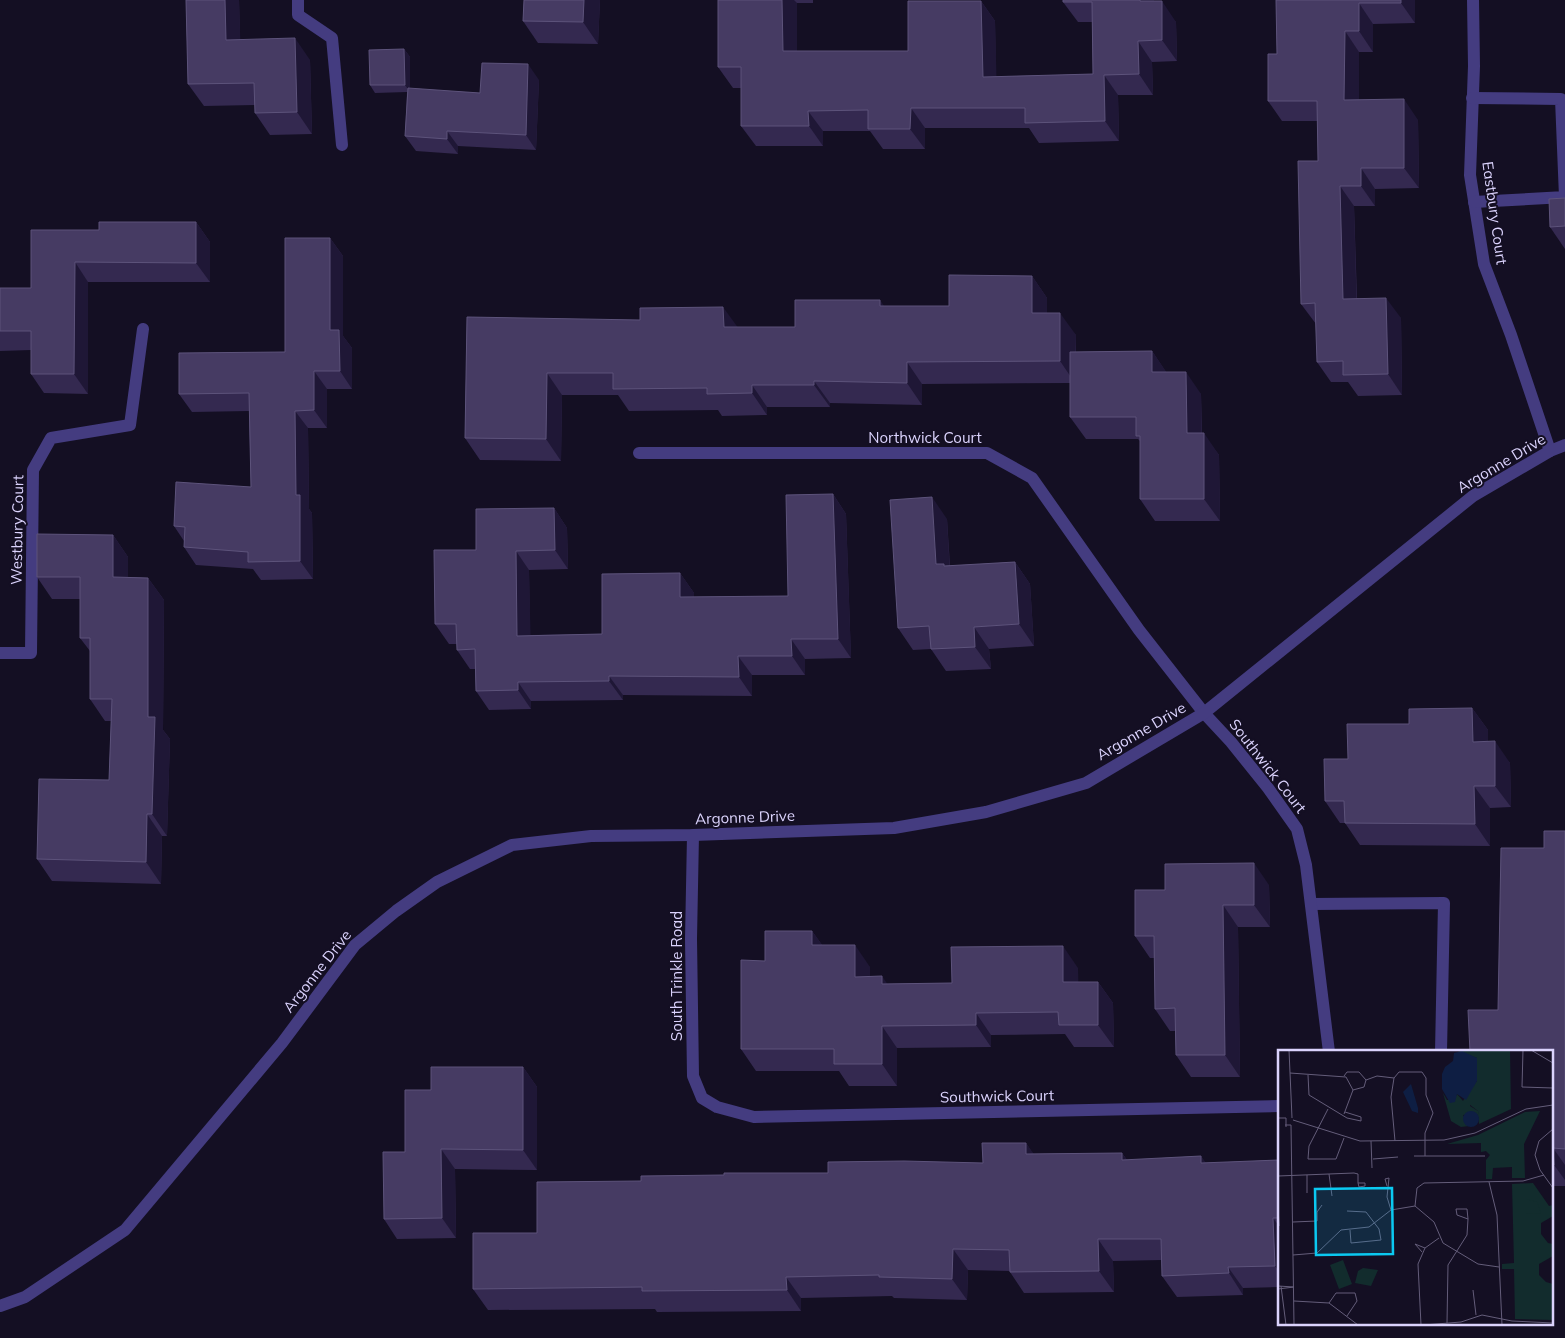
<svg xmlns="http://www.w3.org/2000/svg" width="1565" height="1338" viewBox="0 0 1565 1338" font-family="Mulish,sans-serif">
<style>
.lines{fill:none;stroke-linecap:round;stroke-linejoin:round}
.service{stroke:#443c80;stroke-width:12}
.minor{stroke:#443c80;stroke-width:12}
.wall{fill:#342950}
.shaded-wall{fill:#1f1736}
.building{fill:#463b63;stroke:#5d537b}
.labels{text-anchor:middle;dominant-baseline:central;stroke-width:4;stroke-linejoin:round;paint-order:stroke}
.street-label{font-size:15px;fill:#dbd3fd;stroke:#140f23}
.inset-road{fill:none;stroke:#645d7a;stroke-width:1}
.view{fill:#0bc9f1;fill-opacity:0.15;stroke:#0bc9f1;stroke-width:2.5}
.inset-edge{fill:none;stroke:#dbd3fd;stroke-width:2.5}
</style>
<rect width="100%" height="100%" fill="#140f23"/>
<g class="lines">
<polyline class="service" points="1311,904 1444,903 1441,1052"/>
<g class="minor">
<polyline points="298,0 298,15 332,38 342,145"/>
<polyline points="1473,0 1474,66 1470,175 1484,264 1511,335 1550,451"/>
<polyline points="1472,98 1561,99 1565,197 1474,202"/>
<polyline points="639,453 987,453 1032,478 1139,630 1204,713 1231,742 1268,788 1297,829 1306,865 1329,1052"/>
<polyline points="0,653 31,653 33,470 51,438 130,425 143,329"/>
<polyline points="693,835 691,939 693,1076 702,1098 717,1107 754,1117 1279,1106"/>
<polyline points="0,1306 25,1297 125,1230 282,1043 355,945 396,911 437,882 512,845 591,836 693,835 894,828 986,812 1086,783 1204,713 1473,496 1550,451 1565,445"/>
</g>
</g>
<g class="wall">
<polygon points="186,0 239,0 240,39 310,60 312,134 270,135 255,113 255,105 204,106 188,84"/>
<polygon points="524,0 600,0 598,44 538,43 523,21"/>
<polygon points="718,0 813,0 813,3 797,3 797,51 908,51 981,1 995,21 996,77 1093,74 1092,22 1078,22 1063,2 1063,0 1154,0 1154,1 1176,22 1177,61 1152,62 1153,95 1118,95 1119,141 1039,143 1029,128 925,128 925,149 883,149 870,131 823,131 823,146 756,146 741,126 741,88 733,88 718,67"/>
<polygon points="1276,0 1415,0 1415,23 1373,24 1373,52 1359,52 1359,100 1418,120 1419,188 1375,189 1375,206 1354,206 1357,298 1401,318 1402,395 1358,396 1348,382 1331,382 1317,362 1316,324 1301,304 1318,161 1318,121 1282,121 1268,101 1277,54"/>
<polygon points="404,49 410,57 410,89 480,93 539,80 536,150 458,146 458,154 416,151 405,136 407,92 375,93 370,85"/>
<polygon points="1565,198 1565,249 1550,227"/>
<polygon points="196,222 210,242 210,282 88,282 88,394 44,393 31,374 31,350 0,351 0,288 31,288 99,230"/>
<polygon points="330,238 343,256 343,336 352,348 352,389 327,389 327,428 308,428 309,509 312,513 313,579 261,580 253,569 196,565 184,547 184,541 174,526 251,487 249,411 192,412 179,394 285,352"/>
<polygon points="1032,276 1047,298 1047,313 1076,335 1076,352 1152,351 1166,372 1201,394 1202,433 1219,455 1220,521 1155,521 1140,499 1140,441 1138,439 1086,439 1070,417 1070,383 922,384 922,405 830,403 830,407 767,407 767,415 722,416 718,410 629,411 618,395 562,395 561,461 480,460 465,438 467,317 737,327 795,327 884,306 949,306"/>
<polygon points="833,494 846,514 851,658 805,659 805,675 752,675 752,696 623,695 623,700 531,701 531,709 489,710 476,691 475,669 470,669 457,650 457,644 449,644 435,624 476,550 554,508 567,528 568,569 529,570 530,635 602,634 680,573 694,593 694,597 788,596"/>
<polygon points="947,519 950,566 1015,562 1030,584 1034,646 989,649 991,669 946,671 931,649 913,650 898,628"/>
<polygon points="113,535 128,557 128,577 148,578 164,600 163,730 170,739 167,836 162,836 161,884 52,881 37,859 109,780 111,721 105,721 90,699 90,651 80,638 80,599 52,599 37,577"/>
<polygon points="1472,708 1488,730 1488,741 1510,763 1511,807 1490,808 1490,846 1360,845 1345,823 1340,823 1325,801 1348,759 1409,724"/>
<polygon points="1565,831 1565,1186 1551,1186 1551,1052 1498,1010 1544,848"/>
<polygon points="1269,885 1270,927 1238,927 1240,1077 1191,1077 1176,1055 1175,1031 1170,1031 1155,1009 1155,958 1150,958 1135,936 1165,890"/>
<polygon points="812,931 822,945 870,967 870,977 887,984 952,983 1078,968 1078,982 1098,982 1113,1003 1114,1047 1074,1047 1065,1034 991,1035 991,1047 897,1048 897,1086 849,1086 839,1071 756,1071 741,1049 765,961"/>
<polygon points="523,1067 537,1087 537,1170 455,1169 456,1238 397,1239 384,1219 405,1152 431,1090"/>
<polygon points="1026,1143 1033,1154 1122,1153 1127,1160 1201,1156 1205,1163 1279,1160 1279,1287 1243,1288 1243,1295 1177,1297 1162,1276 1162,1260 1113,1261 1114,1292 1024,1293 1010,1272 1010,1271 968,1270 967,1300 894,1298 892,1296 801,1298 801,1311 657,1312 655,1309 488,1310 473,1289 537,1233 641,1181 724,1175 828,1173 983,1163"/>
</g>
<g class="shaded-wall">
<polygon points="225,0 239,0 241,62 226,40"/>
<polygon points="584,0 600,0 598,44 583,22"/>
<polygon points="782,0 794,0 797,3 797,71 783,51"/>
<polygon points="1140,0 1154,0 1154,22 1140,1"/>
<polygon points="1401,0 1415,0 1415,23 1401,3"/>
<polygon points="981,1 995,21 997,97 983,77"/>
<polygon points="1162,1 1176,22 1177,61 1162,40"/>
<polygon points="1359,3 1373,24 1373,52 1359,31"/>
<polygon points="1345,31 1359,52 1359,120 1344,100"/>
<polygon points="295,38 310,60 312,134 297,112"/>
<polygon points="1138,41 1152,62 1153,95 1139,74"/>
<polygon points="404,49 410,57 410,92 405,85"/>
<polygon points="528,64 539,80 536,150 526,135"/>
<polygon points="1104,75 1118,95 1119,141 1105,121"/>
<polygon points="1404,99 1418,120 1419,188 1404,168"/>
<polygon points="911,108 925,128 925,149 910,129"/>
<polygon points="808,111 823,131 823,146 809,126"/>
<polygon points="447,131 458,146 458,154 447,139"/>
<polygon points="1361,168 1375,189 1375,206 1361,186"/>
<polygon points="1340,186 1354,206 1357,319 1343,299"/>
<polygon points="196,222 210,242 210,282 196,263"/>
<polygon points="330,238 343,256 343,336 352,348 352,389 340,371 330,330"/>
<polygon points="75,262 88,282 88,394 74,374"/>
<polygon points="1032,276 1047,298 1047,335 1032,313"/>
<polygon points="1386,298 1401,318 1402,395 1388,374"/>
<polygon points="880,300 895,322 880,306"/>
<polygon points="723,307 739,329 724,327"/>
<polygon points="1060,313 1076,335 1075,383 1060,361"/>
<polygon points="1152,351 1167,373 1152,372"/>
<polygon points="907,362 922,384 922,405 907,383"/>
<polygon points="314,371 327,389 327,428 314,410"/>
<polygon points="1186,372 1201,394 1202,455 1187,433"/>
<polygon points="547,373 562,395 561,461 546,439"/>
<polygon points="814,381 830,403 830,407 814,385"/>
<polygon points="752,385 767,407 767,415 752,393"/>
<polygon points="295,411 308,428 309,509 312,513 313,579 300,561 296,495"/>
<polygon points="1204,433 1219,455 1220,521 1204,499"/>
<polygon points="833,494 846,514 851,658 838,639"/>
<polygon points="932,497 947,519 950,573 936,564"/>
<polygon points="554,508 567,528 568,569 555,550"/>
<polygon points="113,535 128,557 128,599 113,577"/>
<polygon points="516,551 529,570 531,655 517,636"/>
<polygon points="1015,562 1030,584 1034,646 1019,624"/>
<polygon points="680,573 694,593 694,617 680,597"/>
<polygon points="148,578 164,600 163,730 170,739 167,836 152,814 148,717"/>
<polygon points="974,627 989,649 991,669 975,647"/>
<polygon points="791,639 805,659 805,675 792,656"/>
<polygon points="738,656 752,675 752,696 739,677"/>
<polygon points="609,676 623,695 623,700 609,681"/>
<polygon points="518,682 531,701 531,709 518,690"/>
<polygon points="1472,708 1488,730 1488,763 1473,742"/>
<polygon points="1495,741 1510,763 1511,807 1495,786"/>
<polygon points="1474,786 1490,808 1490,846 1475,824"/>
<polygon points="147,814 162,836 161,884 146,862"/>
<polygon points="1254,863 1269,885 1270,927 1254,905"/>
<polygon points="1223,905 1238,927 1240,1077 1225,1055"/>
<polygon points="812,931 828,953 812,945"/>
<polygon points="855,945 870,967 870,999 855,977"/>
<polygon points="1063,946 1078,968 1079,1004 1063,982"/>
<polygon points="882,976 897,998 882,984"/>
<polygon points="1098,982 1113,1003 1114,1047 1098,1025"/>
<polygon points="976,1013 991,1035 991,1047 976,1025"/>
<polygon points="882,1026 897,1048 897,1086 882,1064"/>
<polygon points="523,1067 537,1087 537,1170 523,1150"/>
<polygon points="1026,1143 1041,1164 1026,1154"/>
<polygon points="1553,1148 1565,1165 1565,1180 1554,1165"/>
<polygon points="441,1149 455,1169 456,1238 442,1218"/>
<polygon points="1122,1153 1137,1174 1122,1160"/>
<polygon points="1201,1156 1216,1177 1201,1163"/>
<polygon points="1273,1218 1279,1226 1279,1271 1275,1266"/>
<polygon points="1098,1239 1113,1261 1114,1292 1099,1271"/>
<polygon points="953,1249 968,1270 967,1300 952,1279"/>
<polygon points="1228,1267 1243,1288 1243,1295 1229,1273"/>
<polygon points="786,1277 801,1298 801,1311 787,1290"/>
</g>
<g class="building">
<polygon points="186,0 225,0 226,40 295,38 297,112 255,113 254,83 188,84"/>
<polygon points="524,0 584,0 583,22 523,21"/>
<polygon points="718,0 782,0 783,51 908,51 908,1 981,1 983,77 1093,74 1092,2 1063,2 1063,0 1140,0 1140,1 1162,1 1162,40 1138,41 1139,74 1104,75 1105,121 1025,123 1025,108 911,108 910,129 868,129 868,110 808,111 809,126 741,126 741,67 718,67"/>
<polygon points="1276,0 1401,0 1401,3 1359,3 1359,31 1345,31 1344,100 1404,99 1404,168 1361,168 1361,186 1340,186 1343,299 1386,298 1388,374 1343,375 1343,361 1317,362 1315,303 1301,304 1298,161 1318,161 1317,101 1268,101 1268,54 1277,54"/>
<polygon points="404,49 405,85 370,85 369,50"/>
<polygon points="482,63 528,64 526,135 447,131 447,139 405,136 408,88 480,93"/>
<polygon points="1565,198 1565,226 1550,227 1549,199"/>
<polygon points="99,222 196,222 196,263 75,262 74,374 31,374 31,331 0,331 0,288 31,288 31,230 99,230"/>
<polygon points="285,238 330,238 330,330 339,330 340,371 314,371 314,410 295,411 296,495 300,495 300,561 248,562 248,552 184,547 185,527 174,526 176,482 251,487 249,393 179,394 179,353 285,352"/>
<polygon points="949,275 1032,276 1032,313 1060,313 1060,361 907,362 907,383 814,381 814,385 752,385 752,393 707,394 707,388 613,389 613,373 547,373 546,439 465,438 467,317 640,320 640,308 723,307 724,327 795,327 795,300 880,300 880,306 949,306"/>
<polygon points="1152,351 1152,372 1186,372 1187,433 1204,433 1204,499 1140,499 1140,436 1136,436 1136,417 1070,417 1070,352"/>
<polygon points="833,494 838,639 791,639 792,656 738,656 739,677 609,676 609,681 518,682 518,690 476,691 475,649 457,650 456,624 435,624 434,550 476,550 476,509 554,508 555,550 516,551 517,636 602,634 602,574 680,573 680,597 788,596 786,495"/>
<polygon points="932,497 936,564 944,564 944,566 1015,562 1019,624 974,627 975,647 931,649 929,626 898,628 890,500"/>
<polygon points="37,534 113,535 113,577 148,578 148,717 155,717 152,814 147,814 146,862 37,859 39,779 109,780 112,699 90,699 90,638 80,638 80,577 37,577"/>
<polygon points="1472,708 1473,742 1495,741 1495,786 1474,786 1475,824 1345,823 1344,801 1325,801 1324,759 1348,759 1347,724 1409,724 1409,709"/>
<polygon points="1544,831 1565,831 1565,1149 1553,1148 1554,1165 1551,1165 1551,1052 1470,1052 1468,1010 1498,1010 1501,848 1544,848"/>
<polygon points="1254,863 1254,905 1223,905 1225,1055 1176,1055 1175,1008 1155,1009 1154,936 1135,936 1135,890 1165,890 1165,864"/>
<polygon points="765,931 812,931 812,945 855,945 855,977 882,976 882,984 952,983 951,947 1063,946 1063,982 1098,982 1098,1025 1059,1025 1058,1012 976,1013 976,1025 882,1026 882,1064 834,1064 834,1049 741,1049 741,960 765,961"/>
<polygon points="431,1067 523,1067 523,1150 441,1149 442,1218 384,1219 383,1152 405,1152 405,1090 431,1090"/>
<polygon points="982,1143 1026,1143 1026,1154 1122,1153 1122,1160 1201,1156 1201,1163 1279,1160 1279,1218 1273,1218 1275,1266 1228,1267 1229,1273 1162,1276 1161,1239 1098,1239 1099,1271 1010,1272 1009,1250 953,1249 952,1279 879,1277 879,1275 786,1277 787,1290 642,1291 642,1287 473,1289 473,1233 537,1233 537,1182 641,1181 641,1176 724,1175 724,1173 828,1173 828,1162 904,1161 983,1163"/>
</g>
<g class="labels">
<g class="street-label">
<text transform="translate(1495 213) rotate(82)">Eastbury Court</text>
<text x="925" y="437">Northwick Court</text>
<text transform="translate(1501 463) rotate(-31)">Argonne Drive</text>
<text transform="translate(17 530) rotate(-89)">Westbury Court</text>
<text transform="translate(1141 731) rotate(-30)">Argonne Drive</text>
<text transform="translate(1268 766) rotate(52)">Southwick Court</text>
<text transform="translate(745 817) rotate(-2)">Argonne Drive</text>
<text transform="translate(317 971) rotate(-52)">Argonne Drive</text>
<text transform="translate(676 976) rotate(-90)">South Trinkle Road</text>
<text transform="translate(997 1096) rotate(-1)">Southwick Court</text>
</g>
</g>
<g transform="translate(1278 1050)">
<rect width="275" height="275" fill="#140f23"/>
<path d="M262,61L246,94L247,128H234V117L215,118L214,129H208V110L212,105L208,101L203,102V93L169,94L200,85L247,62ZM255,133L271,156L275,155V166L263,173V184L270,193L275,194V206L261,214V225L268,232L275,234V270L237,269L236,219H224V214L236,213L234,134Z" fill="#122c2d"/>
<path d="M177,0H232L233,59L201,74L200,61L191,54L192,39L199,31V8Z" fill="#122c2d"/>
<path d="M192,39V56L200,61L202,70L199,64L185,65L191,76L183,77L173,71L165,43L169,50L177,49L179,44L185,51Z" fill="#122c2d"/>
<path d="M248,149L259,152L263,163L248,164ZM65,210L74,234L61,239L52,215ZM85,218L100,220L93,236L77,233L80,221Z" fill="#122c2d"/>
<path d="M184,1L199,8V31L188,50L179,44L177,52L172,53L164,39V24L167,17L175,11L176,3ZM133,34L140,58V63L134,61L125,42ZM185 69a8 8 0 1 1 16 0a8 8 0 1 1-16 0Z" fill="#0e1e43"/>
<path class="inset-road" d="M11,0L14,68M245,0L244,37L275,38M253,0L275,13M12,23L68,27L75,40M30,25L31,45L69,68L83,71V67L67,62M66,26L69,22H81L88,30L86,37L75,40L66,64M88,30L99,26L116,28M50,59L31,96L30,109H58L66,88M0,68H8V77M15,70L82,91L166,90L197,83L248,59L275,55M7,75H13L16,275M275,79L261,91L257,105L262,120L275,138M93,91L94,118M117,91L113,47L116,28L121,22H144L148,28V45L155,63L147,83V106M136,106H207M95,109L120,107M51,124L54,146M29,125V143M0,126L76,123L80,124V133L81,137L87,136V133H80M211,132L219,165L224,275M109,136L107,129L111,128L109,147L113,160M0,155L1,176M178,159H189L190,169L179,165ZM69,161L88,162L101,179L103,190L73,193L72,180M15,172L39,171V162L44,155M144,202L137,194L147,198M15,205L39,203L63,180L91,177L113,160L137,156M221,217L200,214L165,193L156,172L137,156L139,138L146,133L245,131L266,125M0,236L16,237M3,236L8,275M0,239L16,237M195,240L198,265M16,251L51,253L80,275M51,253L58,243H77L79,251L69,266M169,273L170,215L189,185L190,169M143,275L140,214L147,198L161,188M146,275L183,272L204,265L234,271L275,273"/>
<path class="view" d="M114,138L115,204L38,205L37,139Z"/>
<rect width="275" height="275" class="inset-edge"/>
</g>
</svg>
